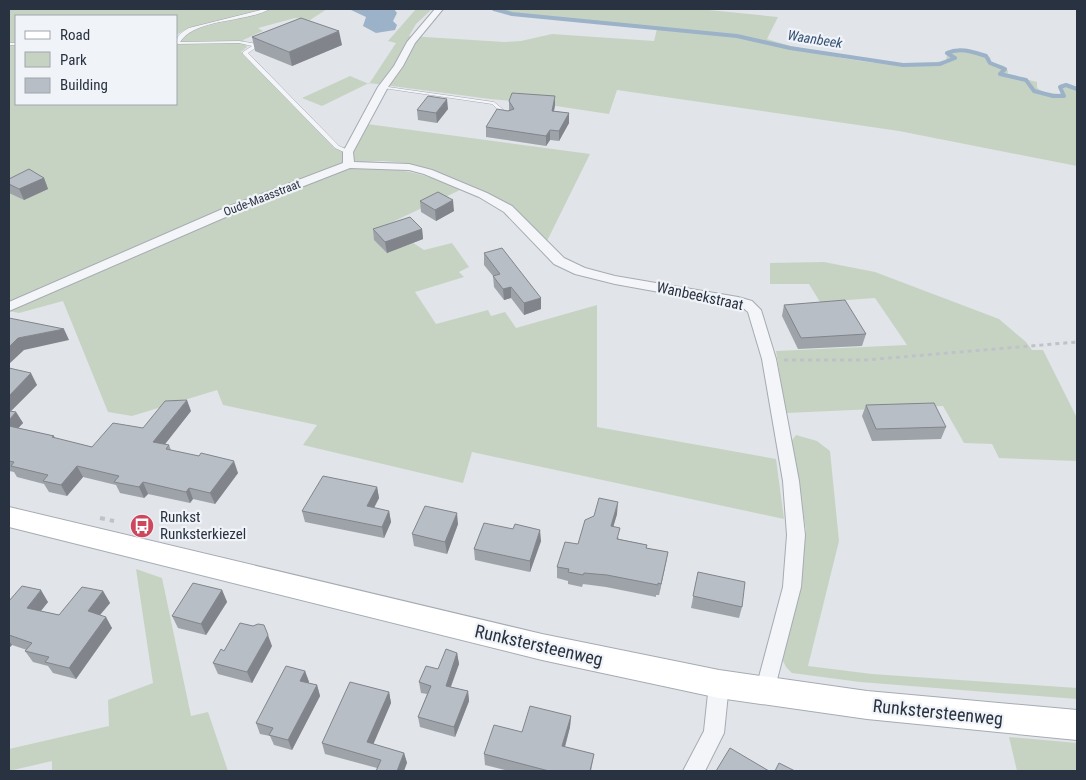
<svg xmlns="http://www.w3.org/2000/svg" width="1086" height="780" viewBox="0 0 1086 780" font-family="'Roboto Condensed',sans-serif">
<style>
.green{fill:#c7d3c2}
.water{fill:#9cb2c9}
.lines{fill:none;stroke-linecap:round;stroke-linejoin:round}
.stream{stroke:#9cb2c9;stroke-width:4}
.lane-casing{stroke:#a6abb3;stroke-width:1}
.street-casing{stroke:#a6abb3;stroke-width:2}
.secondary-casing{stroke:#a6abb3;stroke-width:2}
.path-far1{stroke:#bfc2c8;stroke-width:3;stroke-dasharray:4 4;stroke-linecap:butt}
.path{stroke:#bfc2c8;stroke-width:4;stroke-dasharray:5 5;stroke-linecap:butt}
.lane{fill:#f4f5f8;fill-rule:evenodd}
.street{fill:#f4f5f8;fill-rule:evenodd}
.secondary{fill:#fff;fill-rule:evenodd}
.wall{fill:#9ea3aa}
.shaded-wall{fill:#81858b}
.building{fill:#b8bec6;stroke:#81858b}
.labels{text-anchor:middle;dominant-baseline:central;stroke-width:4.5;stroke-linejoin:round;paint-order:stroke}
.far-street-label{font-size:12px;fill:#293241;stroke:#f0f3f7}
.far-water-label{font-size:14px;font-style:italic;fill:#345175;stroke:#f0f3f7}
.street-label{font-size:15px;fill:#293241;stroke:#f0f3f7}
.poi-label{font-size:15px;fill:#293241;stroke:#f0f3f7;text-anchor:start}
.near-street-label{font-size:18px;fill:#293241;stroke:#f0f3f7}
</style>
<rect width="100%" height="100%" fill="#e1e4e9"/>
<g class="green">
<path d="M9,9H263L185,30L176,35V16H16V104H176V38L198,28L260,13L270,9H327L310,20L295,18L258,28L263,31L243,40L247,47L241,52L335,148C351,149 360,136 367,124L590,154L547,241L516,210L477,189L431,169L404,163L383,161L341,163L346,166C393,168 417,169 460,190L386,225L424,250L452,243L469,267L459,272L464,277L415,292L436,324L488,310L491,316L505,312L516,328L597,305V427L776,459L784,519L472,452L463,483L303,445L317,425L223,405L217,390L132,416L108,412L63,301L19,313L9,311Z"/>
<path d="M416,9H432L416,24L409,36L504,42L521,41L552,34L654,41L657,29L507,14L493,9H699L778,17L767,39C817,55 895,73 946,60L948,50L973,52L990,57L991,62L1004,66L1008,71L1007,75L1037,82V88L1043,92L1060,94L1061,86L1077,87V166L899,131L617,90L609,114L536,103L490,99L369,83L322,106L302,98L350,76L369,84L396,43L388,41Z"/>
<polygon points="824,262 875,272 999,319 1026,342 1032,350 1043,350 1077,418 1077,461 999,458 992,444 964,443 943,406 786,413 776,351 907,345 875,298 820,302 809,284 770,284 770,263"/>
<polygon points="796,435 817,441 830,451 839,541 808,666 872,674 1077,688 1077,699 860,682 792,673 786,667 782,659 806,530 790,443"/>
<polygon points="136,569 162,578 191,716 208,712 228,771 52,771 52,761 9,771 9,749 109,726 108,700 153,683"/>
<polygon points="1009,737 1077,743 1077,771 1017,771"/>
</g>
<polygon class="water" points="349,9 394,9 397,13 393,21 397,25 395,30 376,33 363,26 366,17"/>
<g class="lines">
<path class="stream" d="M494,9L512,14L737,36L790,48L903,65L940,64L955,58L947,53C960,47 973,52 986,56L990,63L1005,69L1000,74L1026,80L1034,91L1053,96H1064L1060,87L1066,85L1077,89"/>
<g class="lane-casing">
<g id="lane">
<path d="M265,9H270C245,23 196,18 180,42L239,41L258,44V46L248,53L339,146L350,151V153H346L335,148L243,54V52L252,46L239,43L176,44C176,36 182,32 189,28Z"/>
<rect x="9" y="43" width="7" height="2"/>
<polygon points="381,86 494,102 512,117 507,118 492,104 383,88 381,88"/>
</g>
</g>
<g class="street-casing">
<g id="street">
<polygon points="435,9 443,9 415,43 403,66 388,87 353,152 354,162 409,164 432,170 487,193 512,206 564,258 585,268 615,276 738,297 752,301 761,310 776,359 799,481 805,535 801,587 772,699 765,701 758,699 755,692 783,587 787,535 783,481 762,359 748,312 742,307 615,284 575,274 554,264 504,212 479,197 424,174 409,170 350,168 235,213 9,311 9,302 227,207 343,163 343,152 378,87 394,66 407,42"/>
<polygon points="719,675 726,677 729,684 724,733 705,771 683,771 704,731 709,684 712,677"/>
</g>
</g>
<g class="secondary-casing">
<polygon id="secondary" points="9,507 542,634 719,670 867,691 1077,710 1077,740 867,719 719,698 542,660 9,527"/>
</g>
<polyline class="path-far1" points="784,360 866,360 1077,342"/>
<polyline class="path" points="100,518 114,521"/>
<use href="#lane" class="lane"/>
<use href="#street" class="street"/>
<use href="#secondary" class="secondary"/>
</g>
<g class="wall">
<polygon points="252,37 342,45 292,66 255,51"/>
<polygon points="509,101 555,105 554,111 569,113 569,123 559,141 550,140 546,146 486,137 486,127 509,110"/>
<polygon points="448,109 437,123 418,120 417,110"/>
<polygon points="44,178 48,189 24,200 9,193 9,179"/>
<polygon points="420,201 454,211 436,221 421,212"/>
<polygon points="373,229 422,229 423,239 387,253 374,240"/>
<polygon points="484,253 541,298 541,309 524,315 511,298 504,300 494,287 493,276 484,265"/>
<polygon points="784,305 866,334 862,346 798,349 782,316"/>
<polygon points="9,368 37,385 11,411 16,412 23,423 18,428 54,436 55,438 92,447 191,411 165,444 169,445 171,450 238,473 215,504 193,499 190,503 148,494 144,498 120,493 116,485 83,477 67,496 49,492 44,484 17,477 14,472 9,471"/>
<polygon points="866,405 946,427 941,439 872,441 862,416"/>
<polygon points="377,487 379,498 374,508 389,511 391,522 384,538 305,522 302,511"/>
<polygon points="617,514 613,527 619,539 647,545 646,548 668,552 659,595 656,595 656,597 606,587 583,584 582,587 568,584 568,581 557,578 557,567 578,544"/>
<polygon points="458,524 447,554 414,546 412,534"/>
<polygon points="513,529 541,541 530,572 475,560 474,549"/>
<polygon points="698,572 742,607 739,618 691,608"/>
<polygon points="222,590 227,602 206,635 178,628 172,616"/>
<polygon points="103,591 110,603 100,615 112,628 76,679 53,673 48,666 33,662 25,651 27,650 12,645 9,648 9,601 48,602 41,611 59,615"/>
<polygon points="272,646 252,683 218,674 213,663 224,651"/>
<polygon points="457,653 459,664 451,687 468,691 469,701 455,737 420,727 418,717 427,694 421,693 419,682 438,669"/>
<polygon points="305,671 309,682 308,683 317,685 320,696 292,750 274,745 270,736 260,734 256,723"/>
<polygon points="389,692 391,703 373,744 404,753 407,763 377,768 325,754 322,743"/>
<polygon points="571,716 570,727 565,747 594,754 591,771 509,771 485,765 484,754 522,732"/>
</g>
<g class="shaded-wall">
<polygon points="339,31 342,45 292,66 289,52"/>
<polygon points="555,96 555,105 552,121 552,111"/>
<polygon points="447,99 448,109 437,123 436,113"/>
<polygon points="569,113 569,123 559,141 559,131"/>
<polygon points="550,130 550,140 546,146 546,136"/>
<polygon points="44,178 48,189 24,200 19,189"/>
<polygon points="453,200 454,211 436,221 435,210"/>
<polygon points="422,229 423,239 387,253 385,242"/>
<polygon points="511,287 511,298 504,300 503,289"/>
<polygon points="541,298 541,309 524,315 524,303"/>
<polygon points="64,329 69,340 24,350 9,364 9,347 18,338"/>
<polygon points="31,373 37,385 9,413 9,396"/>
<polygon points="187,400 191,411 158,453 153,442"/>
<polygon points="16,412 23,423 11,436 9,433 9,420"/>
<polygon points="234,461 238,473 215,504 210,493"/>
<polygon points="77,466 83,477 67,496 61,485"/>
<polygon points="143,482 148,494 144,498 139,487"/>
<polygon points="377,487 379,498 369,517 367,506"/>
<polygon points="189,488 193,499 190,503 186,492"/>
<polygon points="618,502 617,514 610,538 611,526"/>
<polygon points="389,511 391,522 384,538 382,527"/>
<polygon points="457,513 458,524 447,554 445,542"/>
<polygon points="540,530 541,541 530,572 530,561"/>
<polygon points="668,552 666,563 659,595 661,584"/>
<polygon points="41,590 48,602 34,619 27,608"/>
<polygon points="222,590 227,602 206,635 201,624"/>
<polygon points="103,591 110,603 94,622 88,611"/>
<polygon points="106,617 112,628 76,679 69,668"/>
<polygon points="268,635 272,646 252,683 247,672"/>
<polygon points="9,641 12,645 9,648"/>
<polygon points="457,653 459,664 447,696 446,686"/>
<polygon points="305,671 309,682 304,692 300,681"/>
<polygon points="317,685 320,696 292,750 288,740"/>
<polygon points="468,691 469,701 455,737 454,727"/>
<polygon points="389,692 391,703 370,752 367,742"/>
<polygon points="571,716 570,727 562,757 562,746"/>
<polygon points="404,753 407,763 404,771 397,771"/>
</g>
<g class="building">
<polygon points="301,18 339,31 289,52 252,37"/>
<polygon points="512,93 555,96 552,111 569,113 559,131 550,130 546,136 486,127 497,109 508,111 514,109 509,101"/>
<polygon points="428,96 447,99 436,113 417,110"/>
<polygon points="29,169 44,178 19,189 9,184 9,179"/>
<polygon points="438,192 453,200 435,210 420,201"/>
<polygon points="410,217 422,229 385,242 373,229"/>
<polygon points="502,248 541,298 524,303 511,287 503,289 493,276 500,274 484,253"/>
<polygon points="845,300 866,334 801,338 784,305"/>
<polygon points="9,318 64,329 18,338 9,347"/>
<polygon points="9,368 31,373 9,396"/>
<polygon points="187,400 153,442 169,445 166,449 199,456 201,453 234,461 210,493 189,488 186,492 143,482 139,487 114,482 119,476 77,466 61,485 43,481 48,475 11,466 14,462 9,461 9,426 54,436 52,437 92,447 113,423 143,428 165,401"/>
<polygon points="934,403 946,427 876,429 866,405"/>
<polygon points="9,411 16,412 9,420"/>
<polygon points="323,476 377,487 367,506 389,511 382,527 302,511"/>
<polygon points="599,498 618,502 611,526 620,528 617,539 647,545 646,548 668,552 661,584 658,583 658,585 607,575 584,573 583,575 568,572 569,569 557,567 565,542 578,544 585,520 594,516"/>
<polygon points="425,506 457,513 445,542 412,534"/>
<polygon points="484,523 513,529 515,524 540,530 530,561 474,549"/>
<polygon points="698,572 745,582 742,607 693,596"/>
<polygon points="193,583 222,590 201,624 172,616"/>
<polygon points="22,586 41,590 27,608 59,615 82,587 103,591 88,611 106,617 69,668 45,662 49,657 25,651 32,643 9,635 9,601"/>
<polygon points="240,623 253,626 258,624 264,625 268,635 247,672 213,663 221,649 224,651"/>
<polygon points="446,649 457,653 446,686 468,691 454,727 418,717 431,686 419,682 426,666 438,669"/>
<polygon points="286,666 305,671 300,681 317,685 288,740 269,735 273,728 256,723"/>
<polygon points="350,682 389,692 367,742 404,753 397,771 376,771 381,760 322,743"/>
<polygon points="530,706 571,716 562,746 594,754 590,771 549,771 484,754 494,725 522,732"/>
<polygon points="730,748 769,771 716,771"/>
<polygon points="779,763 795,771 775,771"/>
</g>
<defs>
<g id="bus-disc" transform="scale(1.25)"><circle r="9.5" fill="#cd475d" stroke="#f0f3f7"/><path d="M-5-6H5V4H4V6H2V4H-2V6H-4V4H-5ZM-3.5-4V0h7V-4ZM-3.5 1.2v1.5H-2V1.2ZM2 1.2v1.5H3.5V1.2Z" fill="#fff"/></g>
</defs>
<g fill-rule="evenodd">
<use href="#bus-disc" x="142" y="526"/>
</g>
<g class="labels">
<g class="far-street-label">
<text transform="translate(262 198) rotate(-21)">Oude-Maasstraat</text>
</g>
<g class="far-water-label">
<text transform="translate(815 39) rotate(9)">Waanbeek</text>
</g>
<g class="street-label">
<text transform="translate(700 296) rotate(12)">Wanbeekstraat</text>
</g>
<g class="poi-label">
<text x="160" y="517">Runkst<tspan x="160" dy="17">Runksterkiezel</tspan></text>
</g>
<g class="near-street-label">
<text transform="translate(539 645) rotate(13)">Runkstersteenweg</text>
<text transform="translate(938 712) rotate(6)">Runkstersteenweg</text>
</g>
</g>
<rect width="1086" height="780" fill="none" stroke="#293241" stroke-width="20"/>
<rect x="15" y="15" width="162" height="90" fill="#f0f3f7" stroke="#a0a6ae"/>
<rect x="25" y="31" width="25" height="8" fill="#ffffff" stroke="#a0a6ae"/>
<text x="60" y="40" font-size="15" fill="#293241">Road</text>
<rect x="25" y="52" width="25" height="15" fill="#c7d3c2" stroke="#a0a6ae"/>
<text x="60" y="65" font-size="15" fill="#293241">Park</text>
<rect x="25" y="78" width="25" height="15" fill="#b8bec6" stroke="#a0a6ae"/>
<text x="60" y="90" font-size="15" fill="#293241">Building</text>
</svg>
